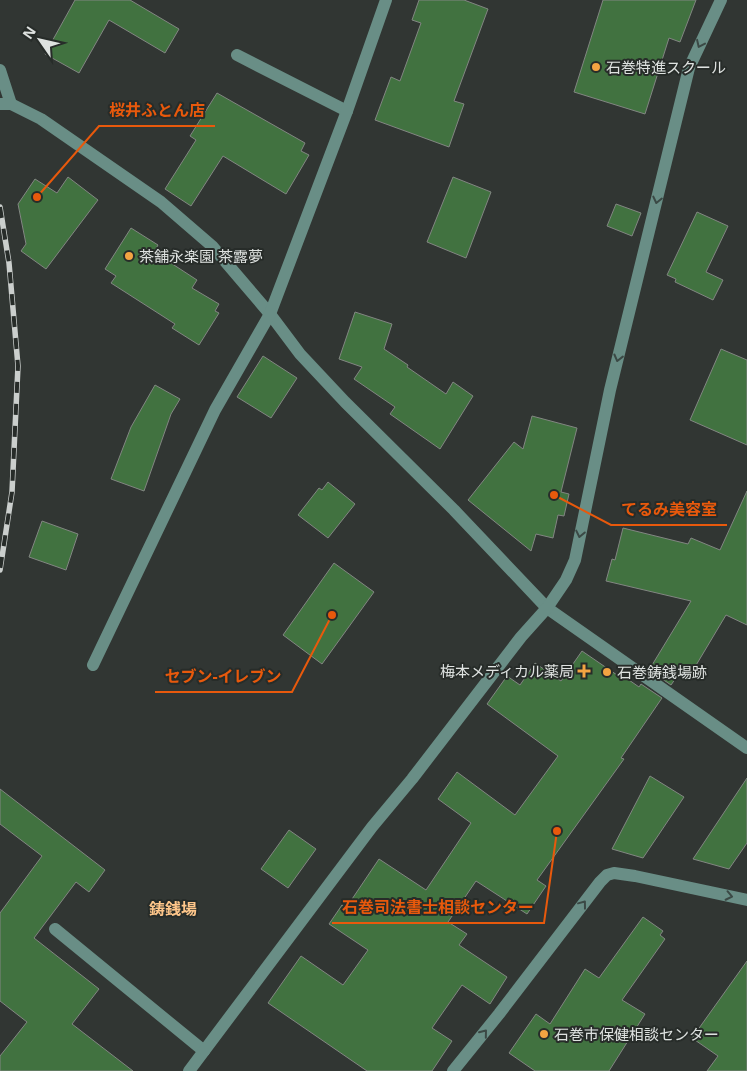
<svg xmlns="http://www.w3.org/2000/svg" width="747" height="1071" viewBox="0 0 747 1071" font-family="'Open Sans','Noto Sans JP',sans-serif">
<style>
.building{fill:#417240;stroke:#828682}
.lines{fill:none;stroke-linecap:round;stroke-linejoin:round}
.minor{stroke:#698e86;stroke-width:12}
.rail-casing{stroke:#cbcfcd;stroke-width:5.5}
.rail{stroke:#272c29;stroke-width:4;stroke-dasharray:11;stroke-linecap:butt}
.oneway{stroke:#3b4945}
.poi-dot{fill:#f3a442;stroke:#272c29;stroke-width:2}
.labels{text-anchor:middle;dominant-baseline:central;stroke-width:4;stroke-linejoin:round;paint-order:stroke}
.poi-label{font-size:15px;fill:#dee2e0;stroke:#272c29;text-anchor:start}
.neighbourhood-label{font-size:16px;font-weight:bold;fill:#fec68a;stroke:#272c29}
.leader{fill:none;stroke:#e8590c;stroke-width:2}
.callout-dot{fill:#e8590c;stroke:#272c29;stroke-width:2}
.callout-label{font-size:16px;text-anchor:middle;font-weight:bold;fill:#e8590c;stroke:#272c29;stroke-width:4;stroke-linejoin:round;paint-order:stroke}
</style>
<rect width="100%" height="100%" fill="#313633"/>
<g class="building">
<polygon points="75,0 130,0 179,29 165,53 109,20 79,73 45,54"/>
<polygon points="419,0 464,0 488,9 454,101 464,104 449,147 375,120 391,77 400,81 421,23 412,20"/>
<polygon points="603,0 696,0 680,42 669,38 645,114 574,92"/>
<polygon points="217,93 305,143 301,151 309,155 286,194 223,156 191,206 165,189 196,140 190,136"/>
<polygon points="68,177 98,200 46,269 21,251 26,244 18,204 35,179 57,193"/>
<polygon points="453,177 491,192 466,258 427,242"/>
<polygon points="616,204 641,213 632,236 607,226"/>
<polygon points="697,212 728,226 706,272 723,280 713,300 675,282 676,279 667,275"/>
<polygon points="131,228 158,245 154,252 197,280 192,288 219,304 215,311 219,313 199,345 172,328 175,324 111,283 116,276 105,269"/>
<polygon points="355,312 392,324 384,349 408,365 407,367 446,394 453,382 473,396 440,449 390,414 395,407 354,379 362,367 339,359"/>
<polygon points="721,349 747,360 747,445 690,420"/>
<polygon points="263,356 297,378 271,418 237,397"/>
<polygon points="155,385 180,399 171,414 144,491 111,479 131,427"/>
<polygon points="532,416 577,428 561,492 569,494 564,516 558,515 553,538 536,534 531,551 468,500 514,442 523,449"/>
<polygon points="328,482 355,504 328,538 298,515 319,488 322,490"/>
<polygon points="747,491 747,625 726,615 689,677 680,672 671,685 649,670 691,601 606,581 612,559 615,560 623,528 688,544 691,538 720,550"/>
<polygon points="42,521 78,534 66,570 29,557"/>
<polygon points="334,563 374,592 322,664 283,635"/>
<polygon points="582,651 617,675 619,673 639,687 641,684 662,698 621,758 624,759 537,880 546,886 527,914 476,881 448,922 467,934 459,945 507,977 490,1004 462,985 432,1028 452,1041 432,1071 367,1071 268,1003 301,956 343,985 368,950 329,924 342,905 346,908 379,859 426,890 471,823 438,799 457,772 515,815 558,756 487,704 507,676 520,685 535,663 561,681"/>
<polygon points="650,776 684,797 643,858 612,849"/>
<polygon points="747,778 747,843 729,869 693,859"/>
<polygon points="0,789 105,870 89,892 76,882 34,938 99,989 72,1024 133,1071 0,1071 0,1056 27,1022 0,1001 0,913 42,856 0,824"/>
<polygon points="289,830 316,849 288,888 261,869"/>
<polygon points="643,917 663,931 660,935 665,939 622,1000 645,1014 609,1071 535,1071 509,1053 536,1014 550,1024 585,969 599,978"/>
<polygon points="747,961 747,1071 707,1071 718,1056 692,1038"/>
</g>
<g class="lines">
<g class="minor">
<polyline points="237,55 347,111"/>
<polyline points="0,70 11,104"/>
<polyline points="0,104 11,104 41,119 161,202 212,246 270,314 300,354 345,402 454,510 547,608 747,748"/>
<polyline points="93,665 215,410 270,314 347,111 386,0"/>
<polyline points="55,929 204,1051"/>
<polyline points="189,1071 372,827 412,779 521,637 547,608 566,580 575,560 610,390 689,68 721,0"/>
<polyline points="453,1071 499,1014 600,882 607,875 614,873 635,876 747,900"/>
</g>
<g class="rail-casing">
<polyline id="rail" points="0,207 9,263 18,366 12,492 0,570"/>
</g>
<use href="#rail" class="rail"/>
</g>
<defs><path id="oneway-chevron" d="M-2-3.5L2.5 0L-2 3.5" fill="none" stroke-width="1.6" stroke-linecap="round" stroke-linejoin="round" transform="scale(1.25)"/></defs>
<g class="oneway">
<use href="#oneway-chevron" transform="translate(700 44) rotate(115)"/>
<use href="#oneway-chevron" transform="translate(657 200) rotate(103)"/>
<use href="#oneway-chevron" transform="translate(618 358) rotate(104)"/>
<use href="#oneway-chevron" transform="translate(580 534) rotate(102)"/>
<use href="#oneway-chevron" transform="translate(729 896) rotate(12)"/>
<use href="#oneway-chevron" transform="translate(583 904) rotate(-53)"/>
<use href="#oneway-chevron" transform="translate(484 1033) rotate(-51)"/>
</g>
<g class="poi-dot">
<circle cx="596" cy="67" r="5"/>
<circle cx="129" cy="256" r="5"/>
<path d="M581.5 663.5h5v5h5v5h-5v5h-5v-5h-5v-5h5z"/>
<circle cx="607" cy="672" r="5"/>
<circle cx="544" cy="1034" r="5"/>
</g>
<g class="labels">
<g class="poi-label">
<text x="606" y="67">石巻特進スクール</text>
<text x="139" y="256">茶舗永楽園 茶露夢</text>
<text x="574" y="671" text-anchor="end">梅本メディカル薬局</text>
<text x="617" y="672">石巻鋳銭場跡</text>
<text x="554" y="1034">石巻市保健相談センター</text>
</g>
<g class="neighbourhood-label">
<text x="173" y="909">鋳銭場</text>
</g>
</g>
<path class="leader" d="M37 197L99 126H215M554 495L611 525H727M332 615L292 692H155M557 831L544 923H332"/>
<g class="callout-dot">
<circle cx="37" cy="197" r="5"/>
<circle cx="554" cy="495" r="5"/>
<circle cx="332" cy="615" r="5"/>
<circle cx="557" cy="831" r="5"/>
</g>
<g class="callout-label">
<text x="157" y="116">桜井ふとん店</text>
<text x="669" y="515">てるみ美容室</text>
<text x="223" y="682">セブン-イレブン</text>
<text x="438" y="913">石巻司法書士相談センター</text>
</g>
<g transform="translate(40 40) rotate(304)" stroke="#272c29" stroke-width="4" paint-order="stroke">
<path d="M0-4L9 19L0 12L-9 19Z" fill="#dee2e0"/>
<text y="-8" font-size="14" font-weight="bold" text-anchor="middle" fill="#dee2e0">N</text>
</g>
</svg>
